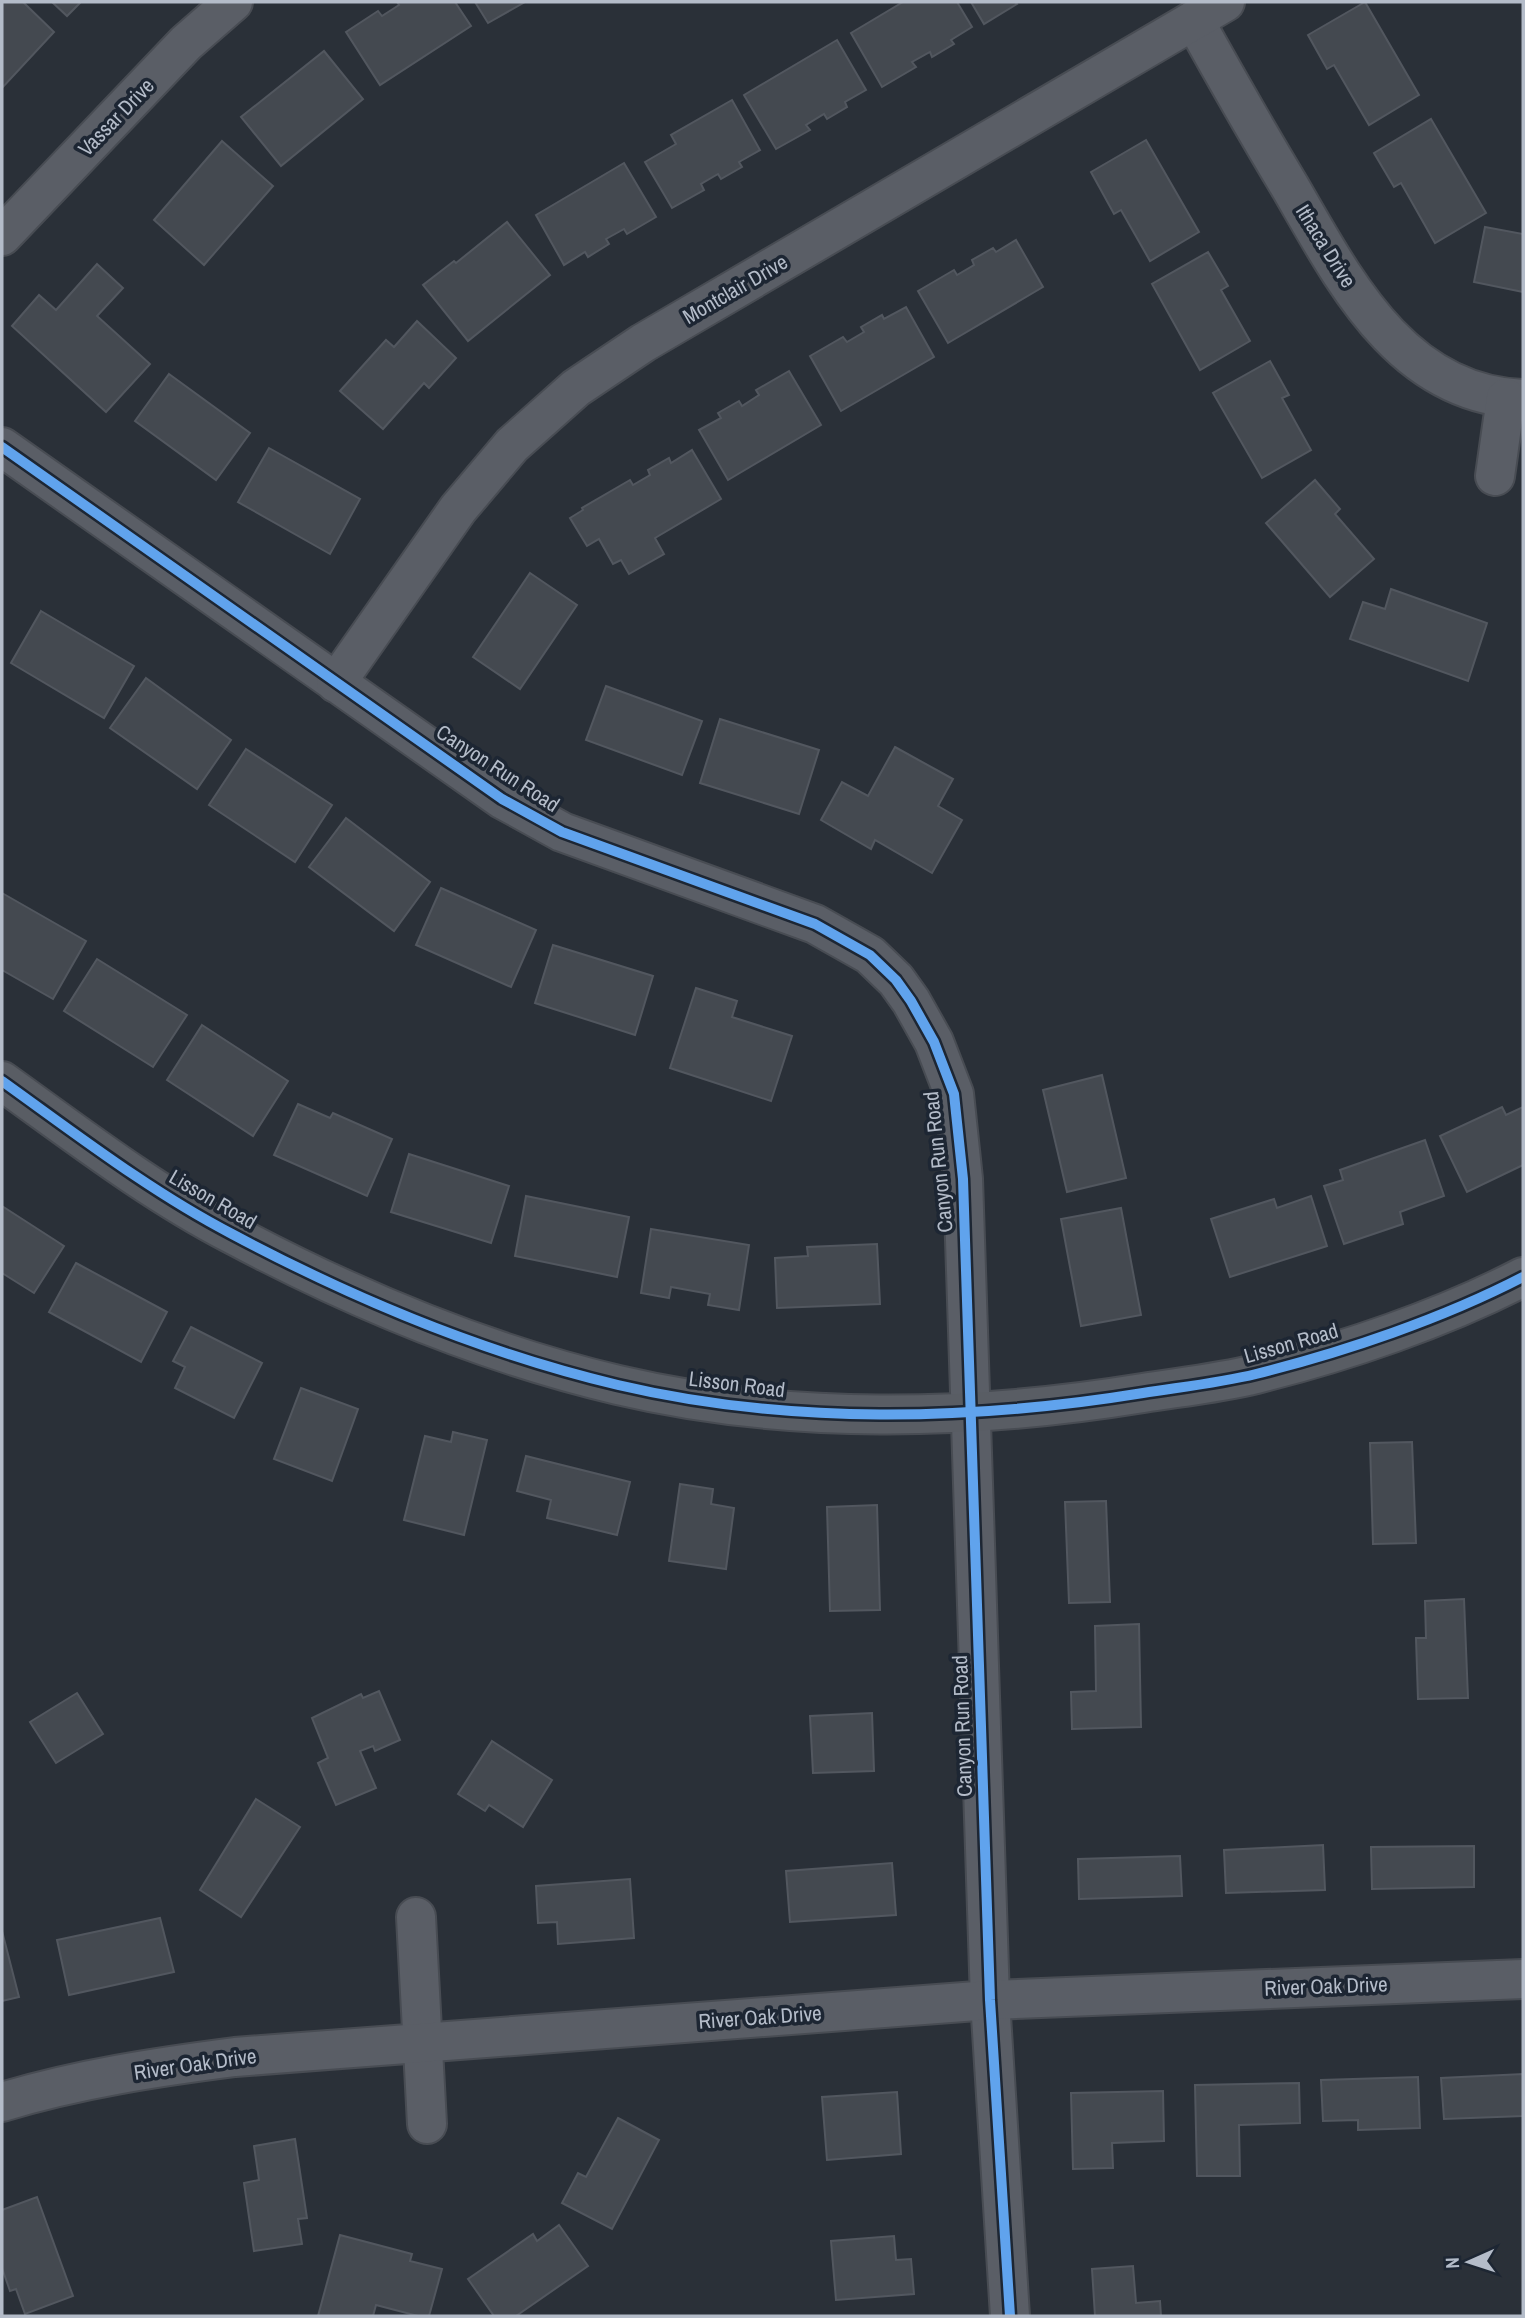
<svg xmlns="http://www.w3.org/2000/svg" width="1525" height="2318" viewBox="0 0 1525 2318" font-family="'Archivo Narrow',sans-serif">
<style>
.building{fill:#444950;stroke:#52575f;stroke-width:2}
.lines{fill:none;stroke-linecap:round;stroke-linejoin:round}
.street-casing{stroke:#484c53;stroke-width:42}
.secondary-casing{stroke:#484c53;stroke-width:42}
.street{stroke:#5a5e66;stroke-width:38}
.secondary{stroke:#595d64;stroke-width:38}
.cycleway-casing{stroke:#1d2633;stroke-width:15}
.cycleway{stroke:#60a3ed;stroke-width:10}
.labels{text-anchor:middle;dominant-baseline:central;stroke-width:7;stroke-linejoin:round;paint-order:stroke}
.street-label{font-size:21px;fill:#b4bcc9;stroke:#1d2633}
</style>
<rect width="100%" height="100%" fill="#2a3038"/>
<g class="building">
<polygon points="2,2 23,2 54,32 2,88"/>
<polygon points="52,2 81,2 67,16"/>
<polygon points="397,2 455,2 471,26 380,85 346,32 378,11 382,16 399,5"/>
<polygon points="475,2 525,2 488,23"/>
<polygon points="903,2 957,2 972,27 951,40 954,44 932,57 930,52 912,62 916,67 882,87 851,33"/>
<polygon points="971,2 1015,2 1017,4 984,24"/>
<polygon points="1365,2 1419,95 1369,125 1334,65 1327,69 1308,35"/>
<polygon points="837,40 866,90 845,102 847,107 827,119 824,114 806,125 810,130 776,149 744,95"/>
<polygon points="324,51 363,99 281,166 241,117"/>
<polygon points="732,100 760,150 739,162 742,167 721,179 718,174 701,184 704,190 672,208 645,162 676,144 671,135"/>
<polygon points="1431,119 1486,213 1435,243 1401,183 1394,187 1374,153"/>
<polygon points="1146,140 1199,232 1150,261 1121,210 1114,214 1091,172"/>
<polygon points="222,141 273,186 204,265 154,220"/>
<polygon points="624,163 656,217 627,234 624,229 606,239 609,244 588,257 585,252 564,265 536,215"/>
<polygon points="507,222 550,275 468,341 423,285 454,261 456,263"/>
<polygon points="1485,227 1523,234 1523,292 1474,282"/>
<polygon points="1016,240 1043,287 948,343 918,291 954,270 957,275 974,265 972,260 993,248 996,252"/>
<polygon points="1208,252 1228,286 1221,290 1250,341 1200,370 1152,284"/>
<polygon points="97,264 123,288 97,316 150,364 106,412 12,326 39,295 56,310"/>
<polygon points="906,307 934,357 841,411 810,356 843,337 847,342 864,332 861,327 882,315 884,319"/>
<polygon points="417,321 456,358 429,388 424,383 383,429 340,391 386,340 394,347"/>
<polygon points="1270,361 1289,395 1282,398 1311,450 1262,478 1213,393"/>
<polygon points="789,371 821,425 728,480 699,430 721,418 718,413 739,401 742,406 759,395 756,390"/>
<polygon points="169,374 250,433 216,480 135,421"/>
<polygon points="269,448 360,499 330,554 238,502"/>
<polygon points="692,450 721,499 655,538 664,554 629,574 621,560 613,564 599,539 587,546 570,518 583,510 582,508 630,480 633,485 650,475 648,470 669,458 671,463"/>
<polygon points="1315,480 1340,509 1335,514 1374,559 1330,597 1266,523"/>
<polygon points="530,573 577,605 520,689 473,657"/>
<polygon points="1391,589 1487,623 1468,681 1350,639 1363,602 1385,609"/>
<polygon points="41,611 134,666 104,718 11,663"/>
<polygon points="146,678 231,740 197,789 110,728"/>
<polygon points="606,686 702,721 682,775 586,740"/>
<polygon points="720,719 819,750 799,814 700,783"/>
<polygon points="895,747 953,779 938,806 962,820 932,873 875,840 871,849 821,820 842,782 868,796"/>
<polygon points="246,749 332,805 295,862 209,805"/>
<polygon points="346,818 430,882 394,931 309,867"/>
<polygon points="441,888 536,930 511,987 416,945"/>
<polygon points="2,893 86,941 53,999 2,970"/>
<polygon points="553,945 653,976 635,1035 535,1003"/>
<polygon points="97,959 187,1015 153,1067 64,1011"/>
<polygon points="696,988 737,1001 732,1017 792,1036 771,1101 670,1068"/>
<polygon points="202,1025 288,1081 253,1136 167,1080"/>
<polygon points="1102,1075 1126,1178 1067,1192 1043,1090"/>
<polygon points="298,1104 330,1118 333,1113 392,1139 367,1196 274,1155"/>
<polygon points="1502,1107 1506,1115 1523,1107 1523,1165 1467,1192 1440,1136"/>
<polygon points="1425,1140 1444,1196 1400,1212 1403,1224 1344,1244 1324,1186 1343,1180 1340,1170"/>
<polygon points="409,1154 509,1186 491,1243 391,1212"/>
<polygon points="526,1196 629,1217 617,1277 515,1256"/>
<polygon points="1311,1196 1327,1246 1230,1277 1211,1219 1274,1199 1277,1208"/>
<polygon points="2,1206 64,1246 34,1293 2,1273"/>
<polygon points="1121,1208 1141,1315 1081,1326 1061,1219"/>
<polygon points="651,1229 749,1245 739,1310 708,1305 710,1294 671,1287 669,1298 641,1293"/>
<polygon points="877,1244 880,1304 777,1308 775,1258 808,1256 807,1247"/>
<polygon points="76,1263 167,1312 141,1362 49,1312"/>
<polygon points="191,1327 262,1363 234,1418 175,1388 185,1367 173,1361"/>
<polygon points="301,1388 358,1409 332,1481 274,1459"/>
<polygon points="453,1432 487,1440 464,1535 404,1520 425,1436 451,1442"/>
<polygon points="1412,1442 1416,1543 1373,1544 1370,1443"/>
<polygon points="526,1456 630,1482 617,1535 547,1518 551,1500 517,1491"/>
<polygon points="680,1484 713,1489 711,1504 734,1508 726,1569 669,1561"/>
<polygon points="1106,1501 1110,1602 1069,1603 1065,1502"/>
<polygon points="877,1505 880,1610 830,1611 827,1507"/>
<polygon points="1464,1599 1468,1698 1418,1699 1416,1638 1426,1638 1425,1601"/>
<polygon points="1139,1624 1141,1727 1072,1729 1071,1692 1096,1691 1095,1626"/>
<polygon points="379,1691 400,1740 375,1751 373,1746 360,1751 376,1788 336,1805 318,1763 328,1758 312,1718 361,1694 363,1698"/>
<polygon points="77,1693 103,1734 56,1763 30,1722"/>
<polygon points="872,1713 874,1771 813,1773 810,1716"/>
<polygon points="492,1741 552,1780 523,1827 489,1805 485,1811 458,1794"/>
<polygon points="256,1799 300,1827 241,1917 200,1890"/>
<polygon points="1323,1845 1325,1890 1226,1893 1224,1850"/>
<polygon points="1474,1846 1474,1887 1372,1889 1371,1847"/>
<polygon points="1180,1856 1182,1896 1079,1899 1078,1859"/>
<polygon points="892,1863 896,1915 790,1922 786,1871"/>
<polygon points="630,1879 634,1938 558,1944 557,1922 538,1923 536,1886"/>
<polygon points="160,1918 174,1972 69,1995 57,1940"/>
<polygon points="2,1931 19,1997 2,2001"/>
<polygon points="1523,2074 1523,2116 1444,2119 1441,2078"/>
<polygon points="1418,2077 1420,2128 1358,2130 1358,2120 1323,2121 1321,2080"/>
<polygon points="1299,2083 1300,2123 1239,2125 1240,2176 1197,2176 1195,2085"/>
<polygon points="1163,2091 1164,2141 1112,2143 1113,2168 1073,2169 1071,2093"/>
<polygon points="897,2092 901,2154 827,2160 822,2097"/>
<polygon points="618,2118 659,2140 612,2229 562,2203 578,2173 586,2177"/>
<polygon points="295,2139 307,2218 298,2219 302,2244 254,2251 244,2183 259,2180 254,2146"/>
<polygon points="37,2197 73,2296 25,2314 16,2289 10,2291 2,2268 2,2210"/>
<polygon points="559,2225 588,2266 516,2316 494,2316 468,2279 533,2234 537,2241"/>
<polygon points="340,2235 412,2254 410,2261 442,2269 429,2316 418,2316 376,2305 373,2316 318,2316"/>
<polygon points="894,2236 896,2260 911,2259 914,2294 836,2300 831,2241"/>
<polygon points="1133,2266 1136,2303 1160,2301 1161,2316 1095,2316 1092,2269"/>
</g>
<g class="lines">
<g class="street-casing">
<g id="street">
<path d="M1194,20C1225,76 1257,132 1290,187C1344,280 1401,395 1523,399"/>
<polyline points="2,236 186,43 233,2"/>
<polyline points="2,447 502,799 562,832 815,924 870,955 896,980 911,1001 934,1042 954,1094 963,1179 990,2000 1010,2316"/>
<polyline points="1495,476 1506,398"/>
<polyline points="336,683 458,509 512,445 576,388 643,343 1225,2"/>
<polyline points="416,1917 427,2124"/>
<path d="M2,2102C78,2079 157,2067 235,2057L990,2000L1523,1979"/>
</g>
</g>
<g class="secondary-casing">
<path id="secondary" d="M2,1081C76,1134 151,1192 232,1234C354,1299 483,1353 618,1385C788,1425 971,1421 1143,1393C1181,1387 1219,1383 1256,1374C1344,1352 1442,1319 1523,1277"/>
</g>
<use href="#street" class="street"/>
<use href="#secondary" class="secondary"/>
<g class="cycleway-casing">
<g id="cycleway">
<polyline points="2,447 502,799 562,832 815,924 870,955 896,980 911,1001 934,1042 954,1094 963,1179 990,2000 1010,2316"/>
<path d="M2,1081C76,1134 151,1192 232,1234C354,1299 483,1353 618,1385C788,1425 971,1421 1143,1393C1181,1387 1219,1383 1256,1374C1344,1352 1442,1319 1523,1277"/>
</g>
</g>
<use href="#cycleway" class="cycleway"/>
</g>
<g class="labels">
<g class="street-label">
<text transform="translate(116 117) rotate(-46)">Vassar Drive</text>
<text transform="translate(1326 246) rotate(58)">Ithaca Drive</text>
<text transform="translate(735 289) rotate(-30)">Montclair Drive</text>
<text transform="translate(498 768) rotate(33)">Canyon Run Road</text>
<text transform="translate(938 1162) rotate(-96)">Canyon Run Road</text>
<text transform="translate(213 1199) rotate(30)">Lisson Road</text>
<text transform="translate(1291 1343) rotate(-16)">Lisson Road</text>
<text transform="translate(737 1384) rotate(7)">Lisson Road</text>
<text transform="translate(962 1726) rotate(-92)">Canyon Run Road</text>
<text transform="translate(1326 1986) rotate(-2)">River Oak Drive</text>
<text transform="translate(760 2017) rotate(-4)">River Oak Drive</text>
<text transform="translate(195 2064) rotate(-8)">River Oak Drive</text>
</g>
</g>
<rect width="1525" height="2318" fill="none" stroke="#b4bcc9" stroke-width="7"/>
<g transform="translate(1469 2262) rotate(267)" stroke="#1d2633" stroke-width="5" paint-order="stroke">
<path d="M0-5L12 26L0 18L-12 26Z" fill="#b4bcc9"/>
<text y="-10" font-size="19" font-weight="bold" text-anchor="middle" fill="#b4bcc9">N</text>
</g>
</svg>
